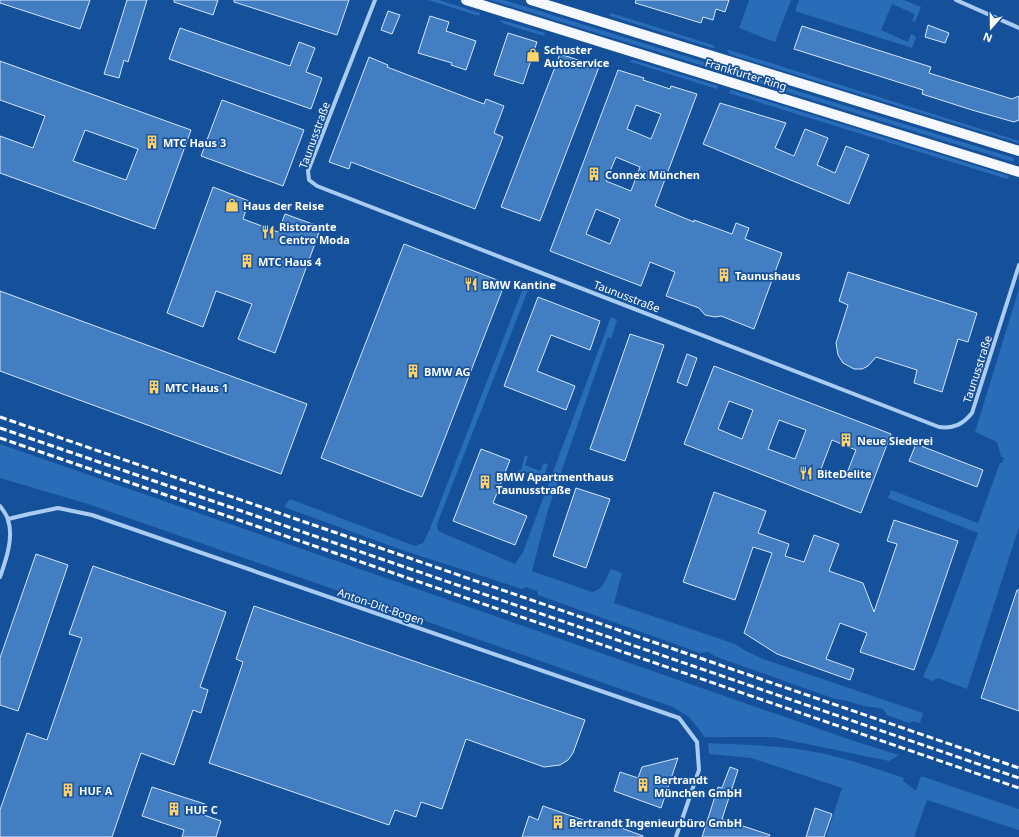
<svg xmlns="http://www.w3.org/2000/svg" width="1019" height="837" viewBox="0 0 1019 837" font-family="'Noto Sans',sans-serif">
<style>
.green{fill:#296cb8}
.building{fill:#437dc2;stroke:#d2e6fd;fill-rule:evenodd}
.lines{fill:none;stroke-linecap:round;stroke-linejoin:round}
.street{stroke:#aaccf2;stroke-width:4}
.primary{stroke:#f5f9ff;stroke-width:10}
.rail{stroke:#fff;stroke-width:3;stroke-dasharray:7 3;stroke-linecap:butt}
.labels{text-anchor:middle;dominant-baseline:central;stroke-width:3.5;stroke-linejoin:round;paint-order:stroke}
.poi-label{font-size:11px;font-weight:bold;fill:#fff;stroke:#15519a;text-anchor:start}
.street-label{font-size:11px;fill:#fff;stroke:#15519a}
</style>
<rect width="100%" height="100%" fill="#15519a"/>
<g class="green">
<polygon points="428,0 439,0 480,13 479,16"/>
<polygon points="490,0 504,0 1014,158 1013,162"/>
<polygon points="749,0 791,0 775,42 739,28"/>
<polygon points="799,0 904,0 921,7 915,22 912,21 915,14 892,4 881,30 908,42 911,34 915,36 916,38 912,48 795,11"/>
<polygon points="611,13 713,45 715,47 712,48 610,16 609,15"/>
<polygon points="502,20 545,33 544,36 505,24 500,21"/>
<polygon points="727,50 729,50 1019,141 1018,143 729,54"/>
<polygon points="633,60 718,86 717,89 628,61"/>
<polygon points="731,90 1009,176 1007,179 729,93"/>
<path d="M525,283L530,285L437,524L438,531L515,564L523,552L611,317L617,320L611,339L608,337L607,340L548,510L532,571L592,592C603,590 606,579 611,569L622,573L614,603L735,644L746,651L763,659L923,713L920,723L913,721L909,723L887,715L883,709L874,707H868L843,700L835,699L714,656L709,652L700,653L538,595L537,591L526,587L522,589L402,550L284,507L290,499L415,546L423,543L429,531Z"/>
<polygon points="1019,289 1019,527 967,689 938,678 933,681 923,677 935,650 978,533 888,498 891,490 978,523 1000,463 1002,463 1004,458 1001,456 997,442 975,432"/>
<polygon points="0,444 854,741 899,755 889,761 773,737 705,737 689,717 673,707 88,504 0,478"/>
<polygon points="525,455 528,457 525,465 540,471 544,463 548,465 543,478 523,471 520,479 516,477 518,470 521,470"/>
<path d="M708,743C743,745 780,745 815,752C846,758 874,768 904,778L903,781L916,791L921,776L1019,809V830L927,800L914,837H826L842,788L751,758L709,754Z"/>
</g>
<g class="building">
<polygon points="0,0 90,0 80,29 0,3"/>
<polygon points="127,0 147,0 128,62 124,60 119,78 104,74"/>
<polygon points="174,0 218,0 213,15 174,2"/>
<polygon points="234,0 349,0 337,35 234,2"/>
<polygon points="636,0 729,0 725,12 716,9 713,20 703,17 701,23 635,3"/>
<polygon points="388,11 400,15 392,34 381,30"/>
<polygon points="430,16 449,22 446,31 476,41 466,70 451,65 452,63 418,53"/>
<polygon points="928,25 949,33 945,43 925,37"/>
<polygon points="802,26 931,67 929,73 1012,99 1019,96 1019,120 1014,122 972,110 922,94 923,90 794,49"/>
<polygon points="180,28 290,66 299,42 315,48 306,72 322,78 311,109 169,59"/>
<polygon points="508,33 537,42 523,84 494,75"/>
<polygon points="560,54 599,67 540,221 501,207"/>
<polygon points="369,57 388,65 387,67 484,104 486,99 504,106 494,133 503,137 475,209 351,162 349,169 329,162"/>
<path d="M0,61L191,130L155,229L0,173V136L33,148L45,116L0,100ZM85,130L138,149L126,180L73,161Z"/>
<path d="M618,70L644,78L643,80L670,89L671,86L697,94L655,206L694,222V220L732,234L736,223L749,228L745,239L782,253L754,329L721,316L715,317L705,315L699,308L666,296L675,272L650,262L641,286L550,251ZM636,105L661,114L651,139L627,129ZM616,157L640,167L631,191L606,181ZM596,209L620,219L610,244L586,234Z"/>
<polygon points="222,100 304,130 283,186 201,156"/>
<polygon points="720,103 786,123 775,148 794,156 805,129 828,138 817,165 835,173 846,146 869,155 849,204 703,144"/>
<polygon points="213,187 249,201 243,219 278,232 285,214 321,227 275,353 238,339 252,304 216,291 203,327 167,313"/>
<polygon points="404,244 505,283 422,497 321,458"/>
<polygon points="848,272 977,313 968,342 958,339 942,392 914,383 917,370 876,357 868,366 862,369 854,369 843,363 838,355 836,343 848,305 839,301"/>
<polygon points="0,291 307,404 281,474 0,371"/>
<polygon points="538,297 600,321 590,350 551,335 537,371 575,386 566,410 504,386"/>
<polygon points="630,334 664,345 625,461 590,449"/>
<polygon points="687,354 697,358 687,386 677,382"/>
<path d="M714,366L891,434L861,513L684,444ZM729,401L753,410L742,439L718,429ZM779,420L806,430L795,459L768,449ZM832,440L856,450L845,478L821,469Z"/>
<polygon points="916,444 983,470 977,487 909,461"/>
<polygon points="481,449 510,460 493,503 527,516 515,545 453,521"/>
<polygon points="576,488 610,499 586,568 553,556"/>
<polygon points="714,492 766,511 758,533 789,544 785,556 804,562 814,535 839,544 829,571 863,583 874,612 897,544 887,541 894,520 958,541 914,670 860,652 867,633 840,623 826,659 854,669 850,680 777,654 744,633 772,553 753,547 735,600 683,582"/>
<polygon points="36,554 68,565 18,711 0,705 0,658"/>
<polygon points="93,566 226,612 200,687 208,690 201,713 193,710 174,765 141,753 112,837 0,837 0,810 27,733 47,740 82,638 69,634"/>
<polygon points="1017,590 1019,590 1019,711 981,698"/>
<polygon points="254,606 585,720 573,753 568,760 560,765 544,767 466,739 442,809 421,802 416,817 395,810 389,825 209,763 243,662 236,659"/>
<polygon points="678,758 661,808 614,791 620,772 638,778 642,767"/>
<polygon points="730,767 738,770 722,819 770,835 769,837 702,837 718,787 722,788"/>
<polygon points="152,787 205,804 201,814 221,821 216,837 182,837 184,830 142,816"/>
<polygon points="543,806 609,829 611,824 643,836 643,837 522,837 529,816 538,820"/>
<polygon points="815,808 832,814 824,837 806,837"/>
</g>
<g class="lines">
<g class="street">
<path d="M375,0L308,171L309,180L317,186L939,427C954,429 963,424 972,413L1019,265"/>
<polyline points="956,0 1019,28"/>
<path d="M0,506C3,510 7,515 8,520C14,537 6,560 0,577"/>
<polyline points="8,519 29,514 58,508 92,515 679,718 697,742 699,770 676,837"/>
</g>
<g class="primary">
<polyline points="466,0 1019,172"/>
<polyline points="531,0 1019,151"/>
</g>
<g class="rail">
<polyline points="0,417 1019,768"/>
<polyline points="0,428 1019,778"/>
<polyline points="0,438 1019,788"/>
</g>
</g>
<defs>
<g id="shop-bare" transform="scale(1.08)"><path d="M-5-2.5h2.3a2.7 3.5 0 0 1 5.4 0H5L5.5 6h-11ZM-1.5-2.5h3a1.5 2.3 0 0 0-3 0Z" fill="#ffd26b" stroke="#15519a" stroke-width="2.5" paint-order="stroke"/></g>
<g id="building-bare" transform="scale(1.08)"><path d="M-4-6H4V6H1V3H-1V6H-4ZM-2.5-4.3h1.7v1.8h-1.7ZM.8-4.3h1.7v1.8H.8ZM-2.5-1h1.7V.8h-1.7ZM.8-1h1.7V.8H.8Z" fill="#ffd26b" stroke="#15519a" stroke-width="2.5" paint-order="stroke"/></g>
<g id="restaurant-bare" transform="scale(1.08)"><path d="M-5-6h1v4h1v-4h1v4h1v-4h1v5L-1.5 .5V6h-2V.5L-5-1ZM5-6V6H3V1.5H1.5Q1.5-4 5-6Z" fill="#ffd26b" stroke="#15519a" stroke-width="2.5" paint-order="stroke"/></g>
</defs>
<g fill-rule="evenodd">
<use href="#shop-bare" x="533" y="55"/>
<use href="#building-bare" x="152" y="142"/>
<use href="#building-bare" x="594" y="174"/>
<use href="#shop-bare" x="232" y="205"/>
<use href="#restaurant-bare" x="268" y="232"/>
<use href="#building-bare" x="247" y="261"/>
<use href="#building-bare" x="724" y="275"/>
<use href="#restaurant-bare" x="471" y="284"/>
<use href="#building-bare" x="413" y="371"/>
<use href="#building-bare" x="154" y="387"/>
<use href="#building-bare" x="846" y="440"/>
<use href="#restaurant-bare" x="806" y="473"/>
<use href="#building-bare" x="485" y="482"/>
<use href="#building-bare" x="643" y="785"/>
<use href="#building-bare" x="68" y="790"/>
<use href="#building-bare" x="174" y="809"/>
<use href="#building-bare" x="558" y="822"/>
</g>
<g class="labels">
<g class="poi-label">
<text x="544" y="49">Schuster<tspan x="544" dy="13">Autoservice</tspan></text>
<text x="163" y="142">MTC Haus 3</text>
<text x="605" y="174">Connex München</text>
<text x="243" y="205">Haus der Reise</text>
<text x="279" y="226">Ristorante<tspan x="279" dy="13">Centro Moda</tspan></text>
<text x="258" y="261">MTC Haus 4</text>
<text x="735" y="275">Taunushaus</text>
<text x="482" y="284">BMW Kantine</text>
<text x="424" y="371">BMW AG</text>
<text x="165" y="387">MTC Haus 1</text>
<text x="857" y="440">Neue Siederei</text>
<text x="817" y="473">BiteDelite</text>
<text x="496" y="476">BMW Apartmenthaus<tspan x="496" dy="13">Taunusstraße</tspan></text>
<text x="654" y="779">Bertrandt<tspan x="654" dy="13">München GmbH</tspan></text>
<text x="79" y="790">HUF A</text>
<text x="185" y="809">HUF C</text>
<text x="569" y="822">Bertrandt Ingenieurbüro GmbH</text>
</g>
<g class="street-label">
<text transform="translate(746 74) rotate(17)">Frankfurter Ring</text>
<text transform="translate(314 135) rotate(-70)">Taunusstraße</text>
<text transform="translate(627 296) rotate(21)">Taunusstraße</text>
<text transform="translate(977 369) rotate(-72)">Taunusstraße</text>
<text transform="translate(381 606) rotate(19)">Anton-Ditt-Bogen</text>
</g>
</g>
<g transform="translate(991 28) rotate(200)" stroke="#15519a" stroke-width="3" paint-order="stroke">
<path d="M0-3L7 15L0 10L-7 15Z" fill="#ffffff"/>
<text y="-6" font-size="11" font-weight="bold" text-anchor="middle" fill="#ffffff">N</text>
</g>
</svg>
